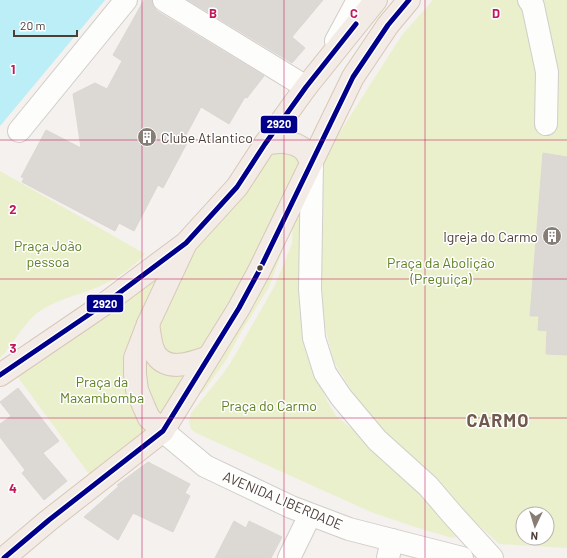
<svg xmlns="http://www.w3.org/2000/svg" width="567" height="558" viewBox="0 0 567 558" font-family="Barlow,sans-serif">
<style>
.green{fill:#ebf0cc;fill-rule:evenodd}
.water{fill:#bbeef6}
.building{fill:#dcd8d4;stroke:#ddd7d3}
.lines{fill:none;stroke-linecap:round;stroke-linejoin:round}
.minor-casing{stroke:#d1cdca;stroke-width:24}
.major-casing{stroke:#d8c7b9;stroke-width:24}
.minor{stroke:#fdfdfc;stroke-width:22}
.major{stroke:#f2ebe6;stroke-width:22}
.bus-1-casing{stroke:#fff;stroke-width:8}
.bus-1{stroke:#00008b;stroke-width:5}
.grid{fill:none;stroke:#c2185b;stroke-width:1;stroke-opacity:0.55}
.bus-dot{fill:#4d3f37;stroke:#fff;stroke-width:1.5}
.labels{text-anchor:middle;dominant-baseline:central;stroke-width:3;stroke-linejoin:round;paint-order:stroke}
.poi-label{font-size:14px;fill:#4d3f37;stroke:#fff;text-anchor:start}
.park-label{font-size:14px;fill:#5e8121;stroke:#fff}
.street-label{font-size:14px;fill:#4d3f37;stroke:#fff}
.district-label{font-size:18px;font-weight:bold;letter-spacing:1px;fill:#71594d;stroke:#fff}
.grid-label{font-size:13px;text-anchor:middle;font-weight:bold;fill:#c2185b;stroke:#fff;stroke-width:3;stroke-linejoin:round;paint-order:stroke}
.line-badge{stroke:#fff;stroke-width:1.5}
.badge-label{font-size:11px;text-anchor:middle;font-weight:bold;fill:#fff}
</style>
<rect width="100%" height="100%" fill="#f4f1ee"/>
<g class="green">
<path d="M433,0H567V548L499,544L376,430L334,362L313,281L324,157L402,35ZM523,514H547V538H523Z"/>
<polygon points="258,140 301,146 300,207 311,362 327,401 336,416 352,429 376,444 458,535 456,537 452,538 415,527 371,512 196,433 191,429 189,422 191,413 222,375 231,362 274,287 292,244 293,222 269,287 243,329 226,360 204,391 145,432 89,474 17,376 174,263"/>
<path d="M0,171L145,254C131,270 113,281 93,289C74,296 53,301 37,313C22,325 13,345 0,358Z"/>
</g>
<polygon class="water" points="0,0 105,0 0,126"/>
<g class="building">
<polygon points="144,0 152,0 153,6 157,11 264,76 247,98 245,97 229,124 201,107 183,141 187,143 163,188 158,185 134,231 119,223 115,231 22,182 24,178 21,177 46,130 81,148 73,94 95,83 107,89 122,61 113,55"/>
<polygon points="188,0 323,0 292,37 305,48 292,63"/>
<polygon points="543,153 567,157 567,355 546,354 547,331 538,330 539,316 530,316"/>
<polygon points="18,388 59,441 43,453 67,481 44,500 22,473 25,470 0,437 0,424 11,416 0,402"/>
<polygon points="148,462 190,484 185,493 190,496 173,532 133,513 118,540 84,517 119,486 117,485"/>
<polygon points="234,521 246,528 249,521 282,537 271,558 215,558"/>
</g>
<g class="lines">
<g class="minor-casing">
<g id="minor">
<polyline points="164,0 306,87"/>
<polyline points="529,0 533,6 547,72 546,124"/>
<polyline points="336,41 358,0"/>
<polyline points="19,131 126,0"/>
<polyline points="312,162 310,289 314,338 325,373 341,397 377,440 428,486 452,514 492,558"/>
<polyline points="163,431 205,466 291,507 349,529 462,558"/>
<polyline points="289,558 310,515"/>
<polyline points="388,558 392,540"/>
</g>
</g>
<g class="major-casing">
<g id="major">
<path d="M265,144C277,141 295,140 305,151C307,154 309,158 312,162"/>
<path d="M148,324C150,334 150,347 156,355C168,372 191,363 206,358"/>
<polyline points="0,375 103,305 186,243 237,187 265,144 306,87 376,0"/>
<polyline points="163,431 149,418 144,407 137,390 135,374 135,358 148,324 185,245"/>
<polyline points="4,558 49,520 163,431 239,308 259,271 353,77 388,25 409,0"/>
</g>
</g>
<use href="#minor" class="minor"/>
<use href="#major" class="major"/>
<g class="bus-1-casing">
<g id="bus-1">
<polyline points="0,375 103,305 186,243 237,187 265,144 306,87 356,24"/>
<polyline points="4,558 49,520 163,431 239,308 259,271 353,77 388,25 409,0"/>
</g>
</g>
<use href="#bus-1" class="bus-1"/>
</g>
<path class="grid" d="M142,0V558M284,0V558M425,0V558M0,140H567M0,279H567M0,418H567"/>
<defs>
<g id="building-disc" transform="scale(1)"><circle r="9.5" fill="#877d77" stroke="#fff"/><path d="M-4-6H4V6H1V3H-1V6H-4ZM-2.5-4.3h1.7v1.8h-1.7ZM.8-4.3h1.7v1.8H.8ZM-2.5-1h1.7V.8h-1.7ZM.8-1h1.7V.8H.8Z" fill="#fff"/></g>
</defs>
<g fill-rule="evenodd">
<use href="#building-disc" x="147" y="137"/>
<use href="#building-disc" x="552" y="236"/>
</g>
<circle class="bus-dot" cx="260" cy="268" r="3.5"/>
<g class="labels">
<g class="poi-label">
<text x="161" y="137">Clube Atlantico</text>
<text x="538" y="236" text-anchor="end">Igreja do Carmo</text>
</g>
<g class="park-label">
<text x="48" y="245">Praça João<tspan x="48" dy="16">pessoa</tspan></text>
<text x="441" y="262">Praça da Abolição<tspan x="441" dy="16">(Preguiça)</tspan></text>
<text x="102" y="381">Praça da<tspan x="102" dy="16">Maxambomba</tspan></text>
<text x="269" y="405">Praça do Carmo</text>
</g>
<g class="street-label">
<text transform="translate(283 500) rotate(23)">AVENIDA LIBERDADE</text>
</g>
<g class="district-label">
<text x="498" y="420">CARMO</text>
</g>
</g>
<g class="grid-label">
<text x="213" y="18">B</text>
<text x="354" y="18">C</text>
<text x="496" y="18">D</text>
<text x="13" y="74">1</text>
<text x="13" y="214">2</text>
<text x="13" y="353">3</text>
<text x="13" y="493">4</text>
</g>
<g class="line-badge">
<rect x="260" y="115" width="38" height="19" rx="4" fill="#00008b"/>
<rect x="86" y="294" width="38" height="19" rx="4" fill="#00008b"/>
</g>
<g class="badge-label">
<text x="279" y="128">2920</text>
<text x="105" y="308">2920</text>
</g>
<g transform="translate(535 526) rotate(184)"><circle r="19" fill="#ffffff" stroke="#b8b2af"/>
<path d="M0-3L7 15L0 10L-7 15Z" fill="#877d77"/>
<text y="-6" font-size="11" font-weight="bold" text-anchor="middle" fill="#4d3f37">N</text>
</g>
<path d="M14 30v6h63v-6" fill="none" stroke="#4d3f37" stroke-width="2"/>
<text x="20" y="30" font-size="12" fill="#4d3f37" stroke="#ffffff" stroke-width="3" paint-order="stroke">20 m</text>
</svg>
